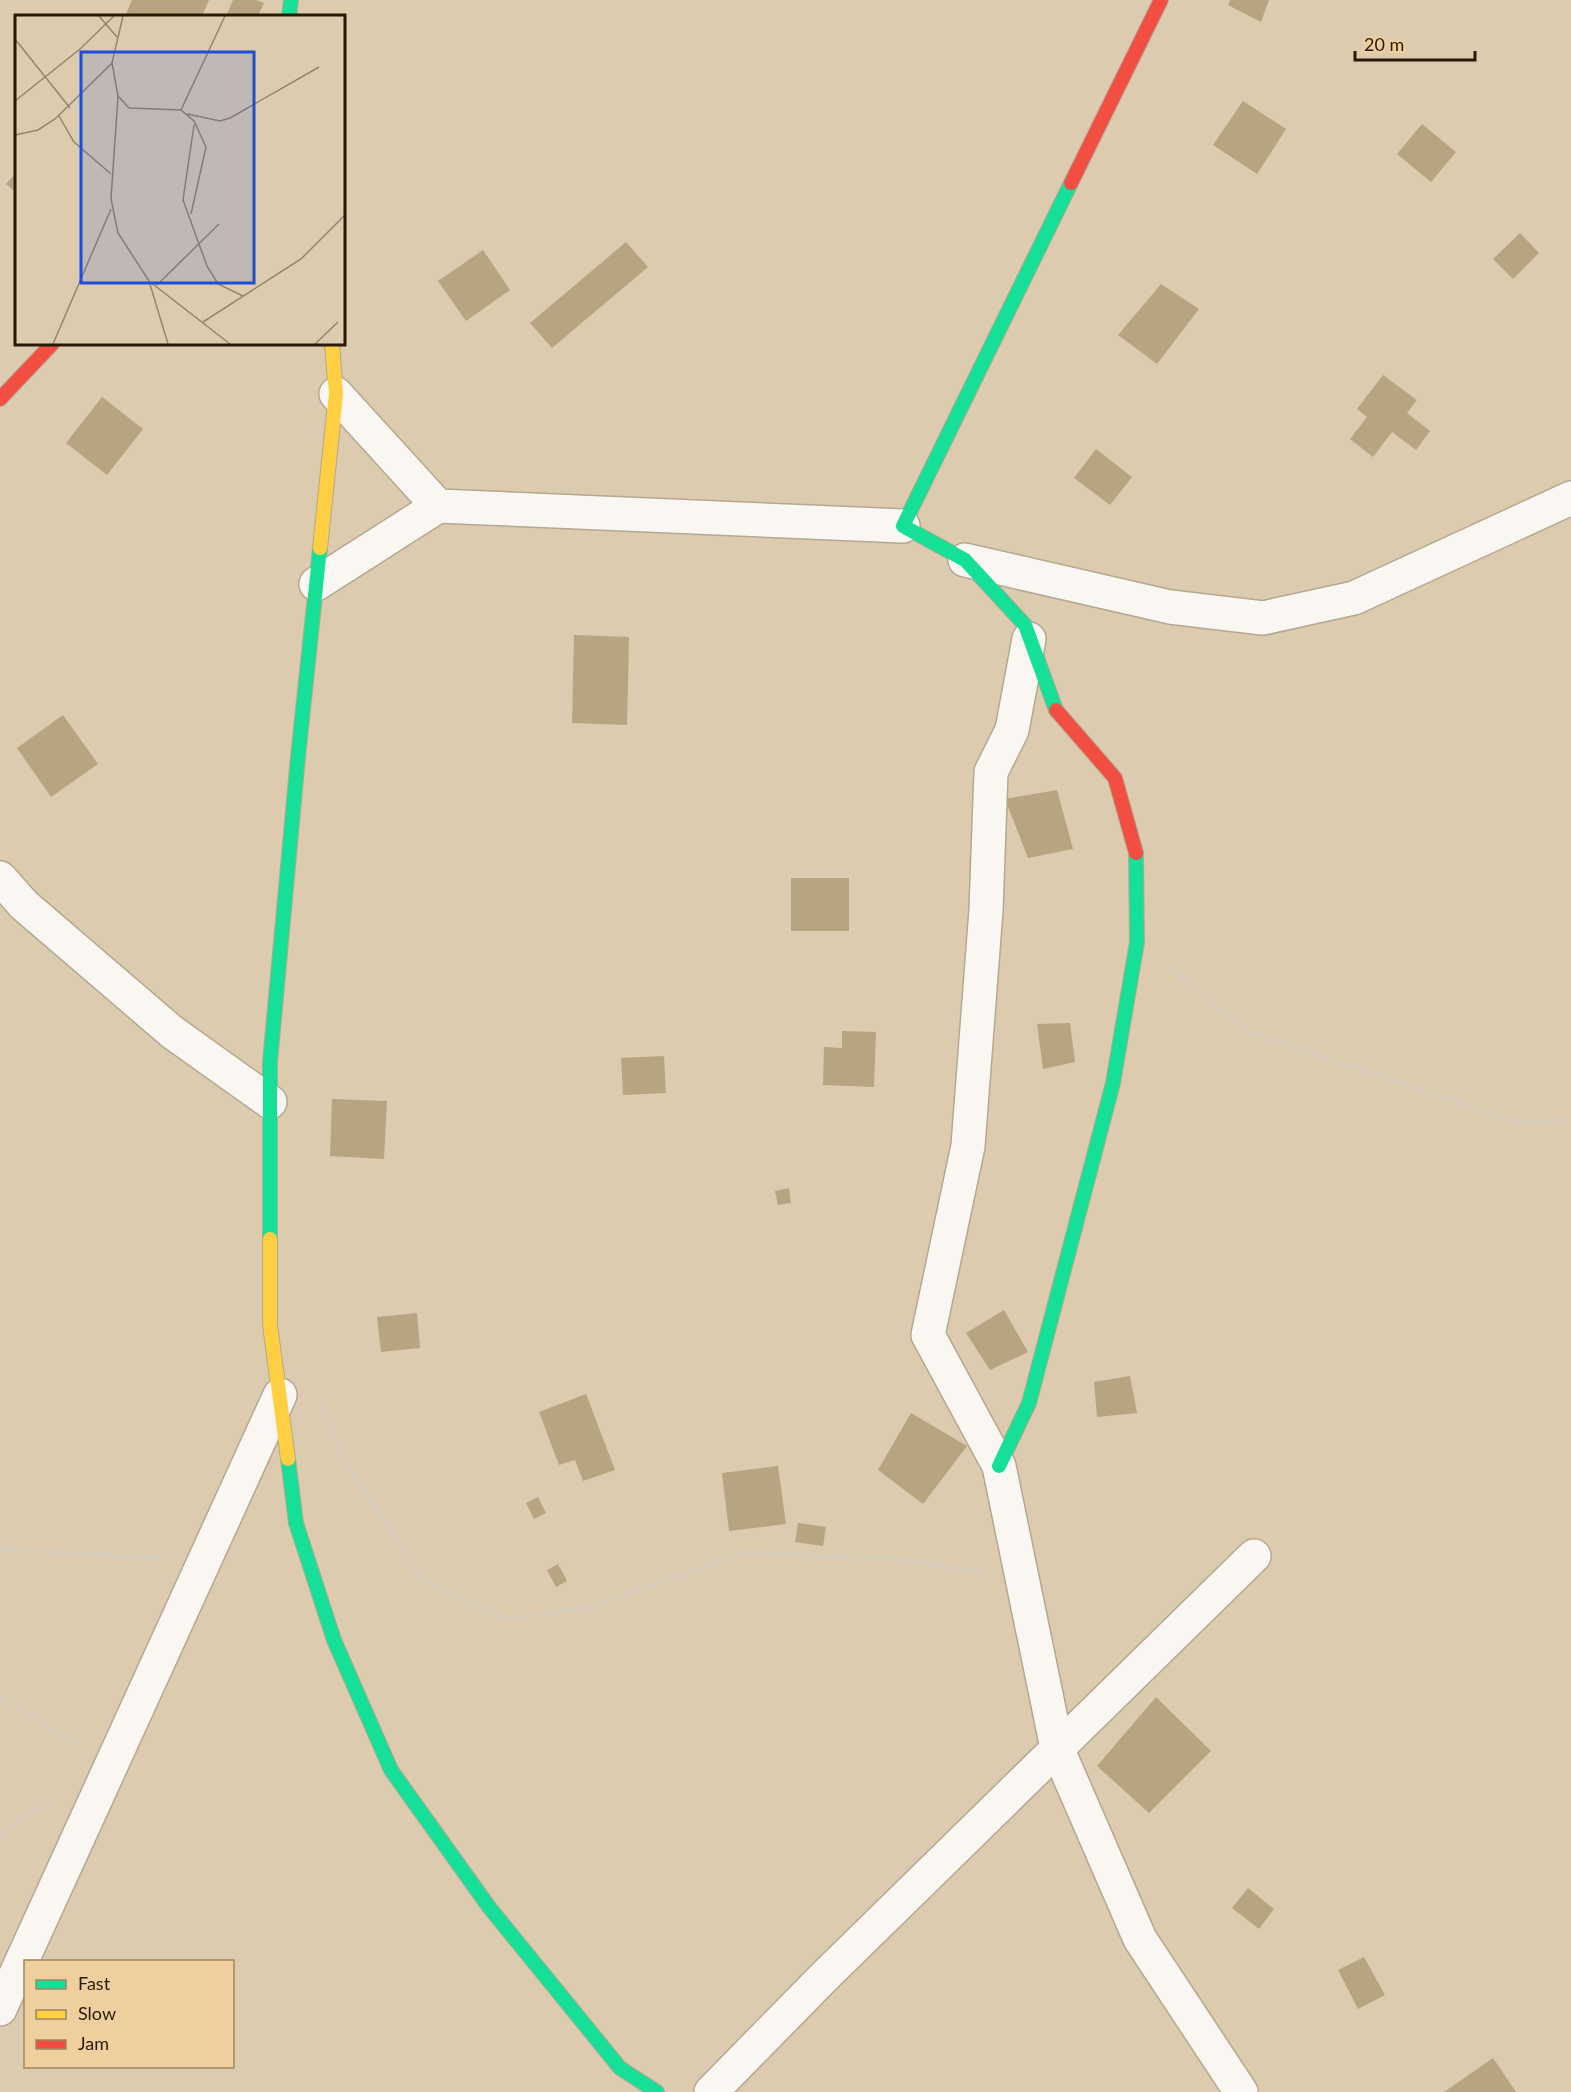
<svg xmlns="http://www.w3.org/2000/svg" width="1571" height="2092" viewBox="0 0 1571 2092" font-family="Lato,sans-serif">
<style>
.building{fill:#b7a481}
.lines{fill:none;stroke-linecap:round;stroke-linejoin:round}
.street-casing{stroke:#b5a892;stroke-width:36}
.fast-casing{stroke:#b5a892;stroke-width:16}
.slow-casing{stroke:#b5a892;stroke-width:16}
.jam-casing{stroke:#b5a892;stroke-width:16}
.path{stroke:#d4cec6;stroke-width:4;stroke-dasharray:3 3;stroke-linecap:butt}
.street{stroke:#faf7f3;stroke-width:33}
.fast{stroke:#16e098;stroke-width:14}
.slow{stroke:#ffcf43;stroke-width:14}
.jam{stroke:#f24e42;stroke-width:14}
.inset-road{fill:none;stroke:#94856c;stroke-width:1.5}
.view{fill:#1d4ed8;fill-opacity:0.15;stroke:#1d4ed8;stroke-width:3}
.inset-edge{fill:none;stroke:#271b07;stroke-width:3}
</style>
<rect width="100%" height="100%" fill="#dccbaf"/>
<g class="building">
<polygon points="132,0 209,0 202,16 125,16"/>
<polygon points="233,0 256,0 264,3 258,16 226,16"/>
<polygon points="1230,0 1269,0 1261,22 1228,5"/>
<polygon points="1243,101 1286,129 1257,174 1213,145"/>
<polygon points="1422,124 1456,152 1431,182 1397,154"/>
<polygon points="16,173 16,193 6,184"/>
<polygon points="1520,233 1539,253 1513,279 1493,259"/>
<polygon points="626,242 648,267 552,348 530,323"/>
<polygon points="483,250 510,290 466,321 438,281"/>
<polygon points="1161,284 1199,309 1157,364 1118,335"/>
<polygon points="1383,375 1417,400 1407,413 1430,431 1416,450 1392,432 1373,457 1350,439 1367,417 1357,409"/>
<polygon points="102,397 143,429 107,475 66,443"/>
<polygon points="1096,449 1132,477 1110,505 1074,478"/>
<polygon points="574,635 629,637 627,725 572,723"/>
<polygon points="63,715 98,764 51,797 17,748"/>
<polygon points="1057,790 1073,849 1028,858 1005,799"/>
<rect x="791" y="878" width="58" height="53"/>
<polygon points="1070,1023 1075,1062 1043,1069 1037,1024"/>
<polygon points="842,1031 876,1032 874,1087 823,1085 824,1047 842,1048"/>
<polygon points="664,1056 666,1093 623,1095 621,1058"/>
<polygon points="332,1099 387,1101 384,1159 330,1156"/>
<polygon points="789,1188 791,1203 778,1205 775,1191"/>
<polygon points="1004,1310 1028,1352 990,1370 966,1333"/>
<polygon points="417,1313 420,1348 381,1352 377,1317"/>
<polygon points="1130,1376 1137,1413 1097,1417 1094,1382"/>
<polygon points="586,1394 615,1470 583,1481 575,1460 559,1465 539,1412"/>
<polygon points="911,1413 967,1446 923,1504 878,1470"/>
<polygon points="778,1466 786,1524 729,1531 722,1473"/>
<polygon points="538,1497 546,1513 534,1519 526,1503"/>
<polygon points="798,1523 826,1527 823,1546 795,1542"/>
<polygon points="558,1564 567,1581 556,1587 547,1570"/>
<polygon points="1156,1697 1211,1751 1149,1813 1097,1766"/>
<polygon points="1248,1888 1274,1909 1259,1929 1232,1908"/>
<polygon points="1364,1957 1385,1995 1358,2009 1338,1970"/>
<polygon points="1493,2058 1516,2092 1444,2092"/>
</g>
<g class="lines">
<g class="street-casing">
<g id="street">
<polyline points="336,394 438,506 903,526"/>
<polyline points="965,560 1170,607 1263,618 1354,598 1571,498"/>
<polyline points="316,584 438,506"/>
<polyline points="1029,639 1012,730 991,772 986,910 968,1146 928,1335 999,1466 1057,1748 1140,1939 1241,2092"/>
<polyline points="0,878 24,905 172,1032 270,1102"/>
<polyline points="0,2009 280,1395"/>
<polyline points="711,2092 824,1977 1254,1556"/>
</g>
</g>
<g class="fast-casing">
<g id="fast">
<polyline points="289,16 291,0"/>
<polyline points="1056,710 1025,625 965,560 903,526 1071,183"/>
<polyline points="270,1239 270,1062 298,757 320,548"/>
<polyline points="288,1459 296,1523 334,1640 391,1770 489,1907 620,2068 657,2092"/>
<polyline points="999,1466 1029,1403 1113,1083 1137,942 1136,853"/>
</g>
</g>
<g class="slow-casing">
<g id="slow">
<polyline points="320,548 336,394 332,344"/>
<polyline points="270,1239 270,1325 288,1459"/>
</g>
</g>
<g class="jam-casing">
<g id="jam">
<polyline points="1071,183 1161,0"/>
<polyline points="0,399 52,344"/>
<polyline points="1056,710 1115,778 1136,853"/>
</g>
</g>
<g class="path">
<polyline points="1171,969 1252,1033 1521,1123 1571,1119"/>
<polyline points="320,1402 340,1451 420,1578 507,1619 591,1607 746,1552 894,1559 983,1572"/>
<polyline points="0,1549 164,1558"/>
<polyline points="0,1698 80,1744"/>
<polyline points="0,1837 8,1827 53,1799"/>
</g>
<use href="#street" class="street"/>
<use href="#fast" class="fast"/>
<use href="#slow" class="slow"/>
<use href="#jam" class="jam"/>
</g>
<g transform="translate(15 15)">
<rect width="330" height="330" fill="#dccbaf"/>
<path class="inset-road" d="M84,1L102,22M0,24L55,93M97,48L103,81L96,184L103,218L134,266L215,329M103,81L114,93L166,95M0,86L65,34L99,1M172,99L205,106L215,103L304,52M44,101L59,127L96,159M179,110L168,185L192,251L203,269L228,281M0,120L23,115L40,104L97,48L108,1M176,199L191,132L179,106L166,95L210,1M134,266L153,329M142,270L204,209M188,307L286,244L330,200M38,329L96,194M300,329L323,307"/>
<path class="view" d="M66,37H239V268H66Z"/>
<rect width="330" height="330" class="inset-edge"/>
</g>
<rect x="24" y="1960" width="210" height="108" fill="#eecf9d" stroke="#9e8761" stroke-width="1.5"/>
<rect x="36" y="1980" width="30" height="9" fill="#16e098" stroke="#9e8761" stroke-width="1.5"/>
<text x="78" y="1990" font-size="18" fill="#271b07">Fast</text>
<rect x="36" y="2010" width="30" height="9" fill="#ffcf43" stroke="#9e8761" stroke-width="1.5"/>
<text x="78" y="2020" font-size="18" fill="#271b07">Slow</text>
<rect x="36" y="2040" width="30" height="9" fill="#f24e42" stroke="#9e8761" stroke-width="1.5"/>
<text x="78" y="2050" font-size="18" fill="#271b07">Jam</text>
<path d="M1355 51v9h120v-9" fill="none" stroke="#271b07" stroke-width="3"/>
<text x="1364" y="51" font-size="18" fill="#271b07" stroke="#eecf9d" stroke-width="4.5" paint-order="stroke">20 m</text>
</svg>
